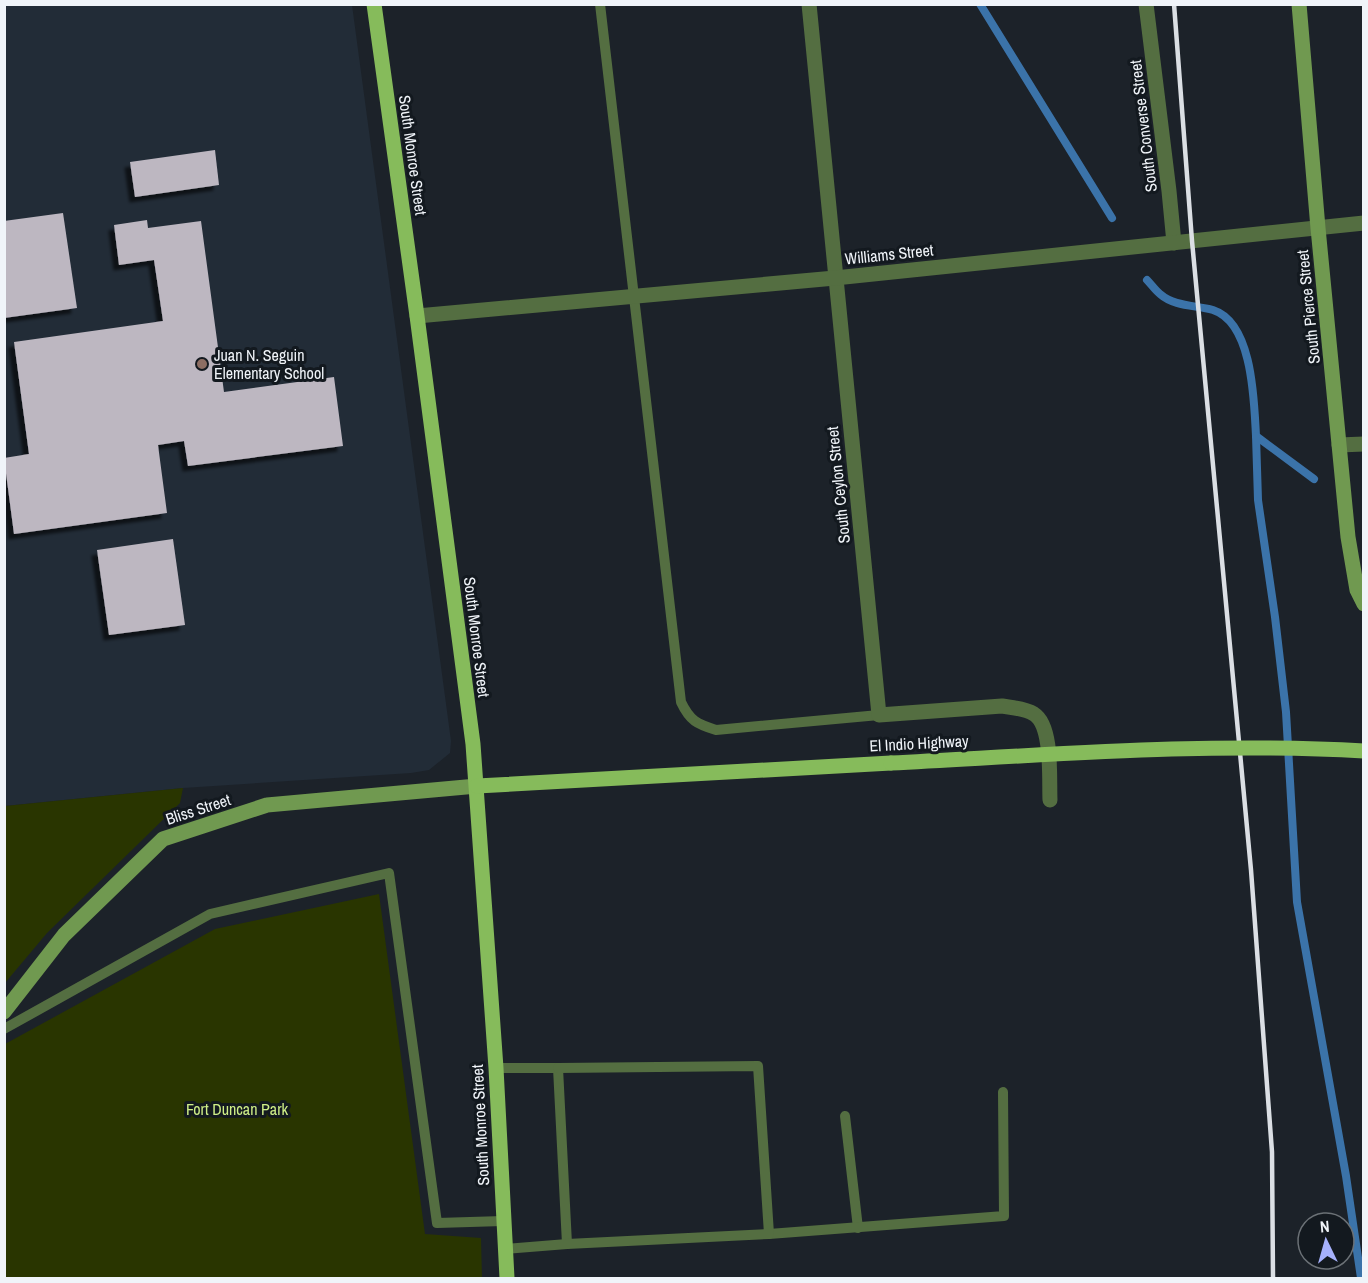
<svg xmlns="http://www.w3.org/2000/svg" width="1368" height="1283" viewBox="0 0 1368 1283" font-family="'Archivo Narrow',sans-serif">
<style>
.built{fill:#222c37}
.green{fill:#293500}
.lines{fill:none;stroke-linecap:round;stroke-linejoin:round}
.stream{stroke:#3b73a9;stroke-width:8}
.building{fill:#bdb7c1;filter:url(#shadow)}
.lane{stroke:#546e41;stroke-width:10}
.street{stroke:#546e41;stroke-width:15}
.secondary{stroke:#709950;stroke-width:15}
.primary{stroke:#86bb5b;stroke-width:15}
.rail{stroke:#dbdfe4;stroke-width:4.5}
.primary-bridge{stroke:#86bb5b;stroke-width:15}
.education-dot{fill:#8d6e63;stroke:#13191f;stroke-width:2}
.labels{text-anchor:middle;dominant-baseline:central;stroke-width:6;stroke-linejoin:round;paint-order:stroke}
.street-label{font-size:16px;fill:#f0f4f9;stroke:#13191f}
.poi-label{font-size:16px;fill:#f0f4f9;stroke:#13191f;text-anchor:start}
.park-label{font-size:16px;fill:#cfee87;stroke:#13191f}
</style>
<defs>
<filter id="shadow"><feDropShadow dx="-5.5" dy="5.5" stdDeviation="1.5" flood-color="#0009"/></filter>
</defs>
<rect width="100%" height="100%" fill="#1c2229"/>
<polygon class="built" points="5,5 352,5 451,741 450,753 429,770 411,773 183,788 5,806"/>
<g class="green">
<polygon points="183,788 180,803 47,933 5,983 5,806"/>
<polygon points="379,894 425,1234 481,1238 482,1278 5,1278 5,1044 215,929"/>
</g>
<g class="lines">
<g class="stream">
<polyline points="980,4 1112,218"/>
<path d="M1147,280C1151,284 1155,290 1160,294C1175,307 1195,305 1213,310C1253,323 1254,401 1256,436L1314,479"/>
<polyline points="1256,436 1258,500 1275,617 1286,712 1297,902 1346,1176 1361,1278"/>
</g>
</g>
<g class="building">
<polygon points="215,150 219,185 135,197 130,162"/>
<polygon points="63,213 77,308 4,318 4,221"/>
<polygon points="147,220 148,228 201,221 224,392 334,377 343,446 188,466 184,441 158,445 167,513 14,534 4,458 29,454 14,342 163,321 154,260 119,265 114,225"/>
<polygon points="173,539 185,625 109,635 97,550"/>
</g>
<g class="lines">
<g class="lane">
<path d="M600,4L681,702C690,721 697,724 716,730L879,715"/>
<polyline points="4,1029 210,914 389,873 437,1223 503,1221"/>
<polyline points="496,1068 558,1068 567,1244"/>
<polyline points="845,1116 858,1228"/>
<polyline points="769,1234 1004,1216 1003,1092"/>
<polyline points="505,1249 567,1244 769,1234 758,1066 558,1068"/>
</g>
<g class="street">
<path d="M809,4L879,715L1002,706C1013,708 1024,708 1034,714C1053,726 1049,779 1050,800"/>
<polyline points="1146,4 1169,191 1174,243"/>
<polyline points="417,316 835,278 1364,223"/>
<polyline points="1339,445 1364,444"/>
</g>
<g class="secondary">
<polyline points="1299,4 1318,228 1348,537 1357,590 1364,604"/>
<polyline points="4,1012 64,935 163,839 267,805 477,786"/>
</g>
<g class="primary">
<polyline points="374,4 417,316 473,744 496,1068 507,1278"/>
<polyline points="477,786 891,763"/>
</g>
<polyline class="rail" points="1174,4 1192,241 1251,870 1272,1152 1273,1278"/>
<path class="primary-bridge" d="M891,763C1049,755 1206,742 1364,751"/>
</g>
<circle class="education-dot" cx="202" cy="364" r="6"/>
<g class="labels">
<g class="street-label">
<text transform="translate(1143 126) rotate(-97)">South Converse Street</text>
<text transform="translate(413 155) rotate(82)">South Monroe Street</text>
<text transform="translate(889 254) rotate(-6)">Williams Street</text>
<text transform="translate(1308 307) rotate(-96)">South Pierce Street</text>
<text transform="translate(838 485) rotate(-96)">South Ceylon Street</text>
<text transform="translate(477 637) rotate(83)">South Monroe Street</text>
<text transform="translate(919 743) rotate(-3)">El Indio Highway</text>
<text transform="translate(198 809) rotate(-18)">Bliss Street</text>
<text transform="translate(480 1125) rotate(-93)">South Monroe Street</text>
</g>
<g class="poi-label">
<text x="214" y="355">Juan N. Seguin<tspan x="214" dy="18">Elementary School</tspan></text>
</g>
<g class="park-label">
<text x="237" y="1109">Fort Duncan Park</text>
</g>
</g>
<rect width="1368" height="1283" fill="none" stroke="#f0f4f9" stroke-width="12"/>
<g transform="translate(1326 1241) rotate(355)"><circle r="28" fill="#13191f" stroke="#6b7176" stroke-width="1.5"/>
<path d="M0-4.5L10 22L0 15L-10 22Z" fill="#a6b1fc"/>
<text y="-9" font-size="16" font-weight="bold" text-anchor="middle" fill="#f0f4f9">N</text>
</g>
</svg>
